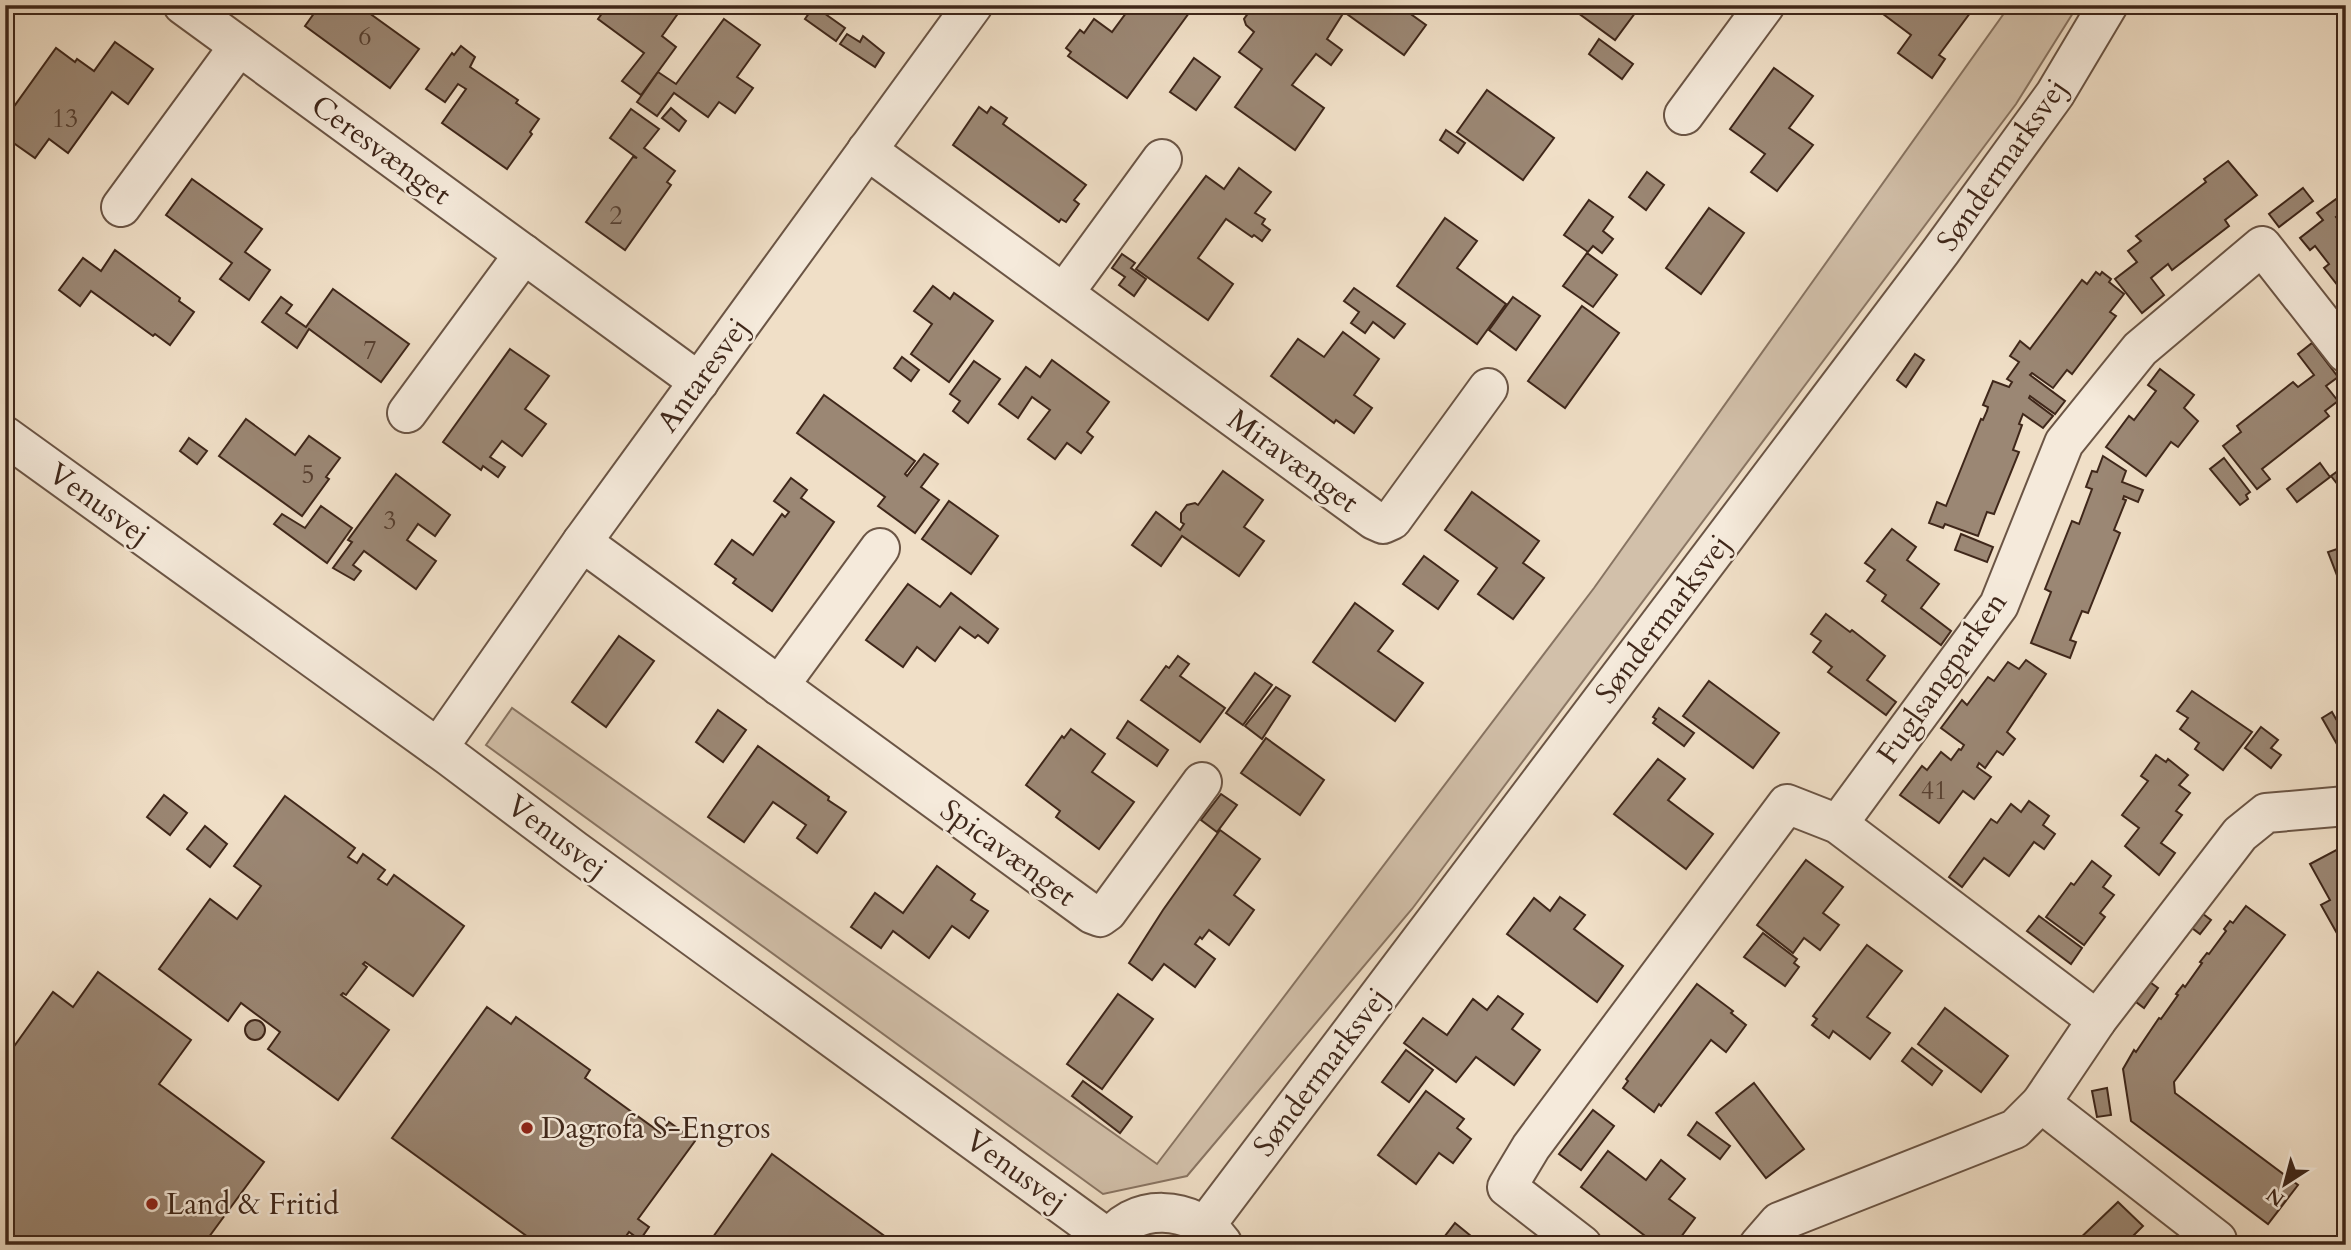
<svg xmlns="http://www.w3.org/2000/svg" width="2351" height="1250" viewBox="0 0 2351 1250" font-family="Cardo,serif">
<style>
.green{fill:#d2c0aa;stroke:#887462;stroke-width:2}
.building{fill:#9b8774;stroke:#3f271a;stroke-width:2}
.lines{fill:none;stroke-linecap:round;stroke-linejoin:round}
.minor-casing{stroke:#6b5545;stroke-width:42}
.minor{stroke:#f5eadb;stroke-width:38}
.poi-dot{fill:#8f2418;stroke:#f5eadb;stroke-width:2.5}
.labels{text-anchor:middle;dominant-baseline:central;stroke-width:5;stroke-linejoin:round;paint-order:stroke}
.number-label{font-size:26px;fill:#563f30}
.street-label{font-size:30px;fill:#3f271a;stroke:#f5eadb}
.poi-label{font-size:30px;fill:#3f271a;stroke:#f5eadb;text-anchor:start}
</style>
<rect width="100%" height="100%" fill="#f0dfc7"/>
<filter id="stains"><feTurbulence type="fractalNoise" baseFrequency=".00286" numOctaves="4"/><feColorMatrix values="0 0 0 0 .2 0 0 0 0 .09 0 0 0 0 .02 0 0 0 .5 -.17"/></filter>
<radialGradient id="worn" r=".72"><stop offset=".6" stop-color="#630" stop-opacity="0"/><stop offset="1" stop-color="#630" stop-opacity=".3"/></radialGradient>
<polygon class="green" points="2010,5 2078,5 2016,104 1412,909 1187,1176 1103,1194 486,745 512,708 1157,1164 1594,588"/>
<g class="building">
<polygon points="320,5 358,5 419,49 390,88 305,26"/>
<polygon points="608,5 684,5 662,36 676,47 641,95 622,81 644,53 598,19"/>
<polygon points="1132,5 1178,5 1189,13 1127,98 1068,56 1071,52 1066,48 1080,30 1084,33 1094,19 1112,32"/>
<polygon points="1254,5 1398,5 1426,25 1404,55 1344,12 1327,39 1342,50 1331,65 1316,54 1292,85 1324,108 1295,150 1235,107 1262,69 1239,52 1254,32 1246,25 1244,19"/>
<polygon points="1578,5 1641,5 1615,40 1574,10"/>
<polygon points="1871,5 1976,5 1939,55 1945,59 1932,78 1898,53 1911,35"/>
<polygon points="814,6 845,28 836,41 805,19"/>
<polygon points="724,19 760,45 737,77 753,88 735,113 719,102 708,117 674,93 657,116 637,102 658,72 676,84"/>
<polygon points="847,34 860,42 863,36 884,53 875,67 840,44"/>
<polygon points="1599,39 1633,64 1622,79 1589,54"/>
<polygon points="115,42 153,69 128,104 112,92 68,153 49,139 35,158 5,137 5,98 15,105 56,48 75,62 77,59 94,71"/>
<polygon points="461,46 475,57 470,67 518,100 516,103 539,119 530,132 532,134 507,169 442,123 466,89 458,84 445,102 426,89 452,53 454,55"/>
<polygon points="1194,58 1220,77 1196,110 1170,92"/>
<polygon points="1774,68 1813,96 1789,128 1813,145 1777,191 1751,172 1765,154 1730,129"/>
<polygon points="1487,90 1554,138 1523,180 1457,132"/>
<polygon points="979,107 987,113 991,107 1007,118 1003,124 1086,185 1074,200 1079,204 1066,222 1061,219 1059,222 953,145"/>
<polygon points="671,108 686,121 679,131 662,118"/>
<polygon points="631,109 659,129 644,148 675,171 667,182 671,185 625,250 586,222 633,157 637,158 610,138"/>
<polygon points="1446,130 1465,143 1458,153 1440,140"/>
<polygon points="2228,161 2257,195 2225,220 2229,226 2172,270 2168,264 2151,278 2164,295 2142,313 2115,279 2137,262 2128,251 2141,241 2136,236 2206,182 2204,179"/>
<polygon points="1239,168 1271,192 1255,213 1265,219 1262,224 1270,230 1262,241 1254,235 1252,237 1226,219 1198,258 1233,284 1208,320 1136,269 1206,176 1224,189"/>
<polygon points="1647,172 1664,185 1646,210 1629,197"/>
<polygon points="192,179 262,229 245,252 270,270 249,300 220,279 232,263 166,215"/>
<polygon points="2303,188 2313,201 2279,227 2269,214"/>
<polygon points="2343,194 2346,198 2346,210 2336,217 2342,225 2346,223 2346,296 2324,268 2329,264 2315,246 2310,250 2300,238 2323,220 2317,213"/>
<polygon points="1589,200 1613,217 1603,231 1613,239 1602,253 1593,246 1588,252 1564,235"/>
<polygon points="1709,208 1744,233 1701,294 1666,268"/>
<polygon points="1445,218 1477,241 1457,268 1506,304 1477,344 1397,286"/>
<polygon points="115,250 180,298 179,301 194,312 170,345 155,334 153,336 91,291 80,306 59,290 83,258 101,271"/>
<polygon points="1587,253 1617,275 1593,307 1563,286"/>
<polygon points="1122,254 1135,263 1131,268 1146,279 1134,296 1119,285 1125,277 1112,268"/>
<polygon points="2096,272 2100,275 2102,272 2111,279 2109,282 2124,294 2110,312 2116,316 2072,374 2067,370 2053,388 2032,373 2030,375 2065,401 2055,414 2030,396 2029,398 2053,416 2043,428 2023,414 2019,424 2022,425 2013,450 2019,452 1994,514 1987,512 1978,536 1945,524 1943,528 1929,523 1937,502 1946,506 1981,419 1983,420 1987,411 1988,407 1983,405 1993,381 2009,387 2012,382 2007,379 2019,362 2010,356 2020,341 2030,349 2082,280 2087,284"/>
<polygon points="933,286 950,299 954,293 993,321 949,382 911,354 932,324 914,311"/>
<polygon points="1354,288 1405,324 1394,338 1373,322 1365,333 1351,323 1359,312 1344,301"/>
<polygon points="333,289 409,344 381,382 309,329 297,348 262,322 281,297 292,305 286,313 306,327"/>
<polygon points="1513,297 1540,316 1516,350 1489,330"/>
<polygon points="1582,306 1619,333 1565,408 1528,381"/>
<polygon points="1343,332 1379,359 1354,395 1372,408 1354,433 1336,420 1334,423 1271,376 1298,339 1324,357"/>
<polygon points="2312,343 2338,377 2326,386 2338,401 2325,411 2329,416 2262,469 2270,479 2257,489 2223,446 2241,432 2237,426 2293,382 2298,387 2314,375 2298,354"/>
<polygon points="510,349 549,376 525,409 546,424 522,456 502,441 490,457 505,467 498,477 483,466 481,470 443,442"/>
<polygon points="1915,354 1924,360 1906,387 1897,380"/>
<polygon points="902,357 919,370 911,381 894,368"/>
<polygon points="1052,360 1109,402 1087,432 1093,437 1081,453 1067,443 1055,459 1028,439 1050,410 1032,397 1018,418 999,404 1026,367 1040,377"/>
<polygon points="974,361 1000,379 968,423 953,411 960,401 950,394"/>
<polygon points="2160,369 2194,395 2184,408 2198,421 2178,447 2171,442 2146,476 2106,447 2129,416 2134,420 2156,391 2148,385"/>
<polygon points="824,395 915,461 905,474 907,476 924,454 938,464 921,487 939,500 915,533 878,506 885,497 797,433"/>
<polygon points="246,419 295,455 309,436 340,458 326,477 329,479 302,516 219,456"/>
<polygon points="189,438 207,451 197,464 180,451"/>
<polygon points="2103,456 2126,471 2122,482 2143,490 2138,502 2124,496 2123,499 2126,500 2114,530 2120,533 2088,613 2082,611 2070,640 2076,642 2070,658 2031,643 2051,592 2045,589 2072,521 2079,524 2092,489 2086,487 2092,471 2097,472"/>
<polygon points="2224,458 2250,492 2246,495 2248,499 2240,505 2210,469"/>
<polygon points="2320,463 2330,477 2297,502 2287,489"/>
<polygon points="2346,465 2346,495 2331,476"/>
<polygon points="1223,471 1263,500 1244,527 1264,541 1239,576 1182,536 1161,566 1132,545 1156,512 1180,530 1184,524 1181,522 1181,513 1187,505 1195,503 1198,505"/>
<polygon points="396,474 450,515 435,536 418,524 407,540 436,561 416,589 364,551 353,565 361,571 354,580 333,568 352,542 348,540"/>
<polygon points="791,478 807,490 801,498 834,522 772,611 733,583 736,579 715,564 732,540 753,555 782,514 785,517 789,512 774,501"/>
<polygon points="1472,492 1539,541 1523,563 1544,578 1513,619 1478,594 1497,568 1445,530"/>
<polygon points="949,501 998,536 971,574 922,539"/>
<polygon points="321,506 352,528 327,563 274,524 282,514 305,528"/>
<polygon points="1892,529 1916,547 1907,560 1939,584 1921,608 1951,631 1941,645 1882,601 1886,595 1867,581 1875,570 1865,563"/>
<polygon points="1961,534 1993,547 1987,562 1955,550"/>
<polygon points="2346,546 2346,580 2340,583 2328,552"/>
<polygon points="1424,556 1458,581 1438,609 1403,584"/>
<polygon points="908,584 940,607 951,593 998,629 988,643 978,635 975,638 960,627 935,661 917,647 903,667 866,640"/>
<polygon points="1355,603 1393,631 1378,651 1423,683 1395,721 1313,662"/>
<polygon points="1826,614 1850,632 1852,630 1885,656 1867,680 1896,702 1886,715 1828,672 1832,667 1813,652 1821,641 1811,634"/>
<polygon points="619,636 654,661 606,727 572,702"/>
<polygon points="1178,656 1189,664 1180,676 1225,708 1200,742 1141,700 1166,666 1169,668"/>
<polygon points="2026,660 2046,674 2007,732 2015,739 2003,755 1997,751 1985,768 1979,763 1977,767 1991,777 1974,799 1963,791 1939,823 1900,795 1922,766 1927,770 1941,752 1951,760 1959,749 1961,750 1964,745 1941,728 1962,700 1967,705 1988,677 1994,681 2008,662 2019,669"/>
<polygon points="1255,673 1272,685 1243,725 1226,713"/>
<polygon points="1709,681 1779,733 1753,768 1683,716"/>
<polygon points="1276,687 1290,696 1262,739 1245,726"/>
<polygon points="2192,691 2252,732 2223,770 2195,749 2199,743 2180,729 2188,718 2177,711"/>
<polygon points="1659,708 1694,733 1684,746 1653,723 1656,719 1653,717"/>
<polygon points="718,710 746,730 723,762 696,742"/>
<polygon points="2332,712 2336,719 2341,715 2346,724 2346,760 2322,718"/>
<polygon points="1128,721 1168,750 1157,766 1117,738"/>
<polygon points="2261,727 2278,740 2271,748 2281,755 2271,768 2245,748"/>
<polygon points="1071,729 1105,754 1092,772 1134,802 1099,849 1056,817 1060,811 1026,785 1062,736 1064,738"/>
<polygon points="1266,738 1324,780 1300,815 1241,773"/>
<polygon points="758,746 829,797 828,800 846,812 817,853 797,838 806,825 773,802 744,842 708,817"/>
<polygon points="2156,755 2166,762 2168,759 2188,775 2179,785 2190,793 2176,811 2182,815 2161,843 2175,853 2159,875 2125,846 2139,828 2122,815 2148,781 2141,776"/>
<polygon points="1658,759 1685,779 1668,800 1713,834 1686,869 1614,814"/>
<polygon points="1221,794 1237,805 1217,832 1201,820"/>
<polygon points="164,795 187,813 170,835 147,817"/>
<polygon points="285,796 355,848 348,857 357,863 363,854 385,870 378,879 387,885 394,875 464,926 413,996 365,962 363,964 367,967 346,995 343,993 341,995 389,1030 338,1100 268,1049 280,1032 241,1003 228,1021 159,969 210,899 237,919 261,886 234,866"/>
<polygon points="2029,801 2049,816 2043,825 2055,834 2044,849 2034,842 2009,876 1984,858 1962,887 1949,877 1991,819 1997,823 2011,804 2021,812"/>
<polygon points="205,826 227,844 210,867 187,849"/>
<polygon points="1220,830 1260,859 1234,895 1254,910 1229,945 1209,930 1202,939 1200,937 1195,944 1215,959 1195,987 1164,964 1152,980 1129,963 1163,910"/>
<polygon points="2340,848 2343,854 2346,852 2346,943 2343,944 2321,905 2330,900 2310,864"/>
<polygon points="1806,860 1843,887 1823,913 1839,925 1820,950 1804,938 1793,953 1757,925"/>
<polygon points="2092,861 2111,876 2103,887 2114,895 2100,913 2105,917 2084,945 2046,917 2071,883 2074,885"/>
<polygon points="937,866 975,894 971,900 988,911 969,938 952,926 929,958 893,931 881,948 851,927 875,893 903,913"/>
<polygon points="1560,897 1585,915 1574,929 1623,966 1597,1002 1507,934 1534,898 1550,911"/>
<polygon points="2246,906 2285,935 2174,1082 2175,1093 2298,1185 2268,1224 2131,1121 2123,1069 2134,1050 2136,1052 2159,1018 2161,1019 2178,995 2176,994 2183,985 2185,987 2202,963 2200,962 2207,953 2209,954 2226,931 2224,929 2230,921 2233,923"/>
<polygon points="2199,911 2211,920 2200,934 2188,925"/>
<polygon points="2039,916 2082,948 2071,964 2027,931"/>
<polygon points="1763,933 1797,959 1794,963 1799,967 1785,986 1744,957"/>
<polygon points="1867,945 1902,971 1867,1017 1890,1033 1870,1059 1833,1031 1829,1038 1812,1025 1817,1019 1813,1016"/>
<polygon points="98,972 191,1040 159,1084 264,1162 203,1245 5,1245 5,1059 53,992 73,1007"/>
<polygon points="2147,980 2158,988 2144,1008 2132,999"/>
<polygon points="1697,984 1733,1011 1731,1013 1746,1025 1726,1052 1711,1040 1661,1106 1659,1104 1654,1112 1623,1088 1628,1081 1626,1079"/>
<polygon points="1118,994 1153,1019 1102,1089 1067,1064"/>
<polygon points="1498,996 1523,1014 1512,1029 1540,1050 1514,1085 1476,1057 1456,1082 1404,1043 1423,1018 1447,1035 1473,999 1487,1010"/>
<polygon points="487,1007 511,1024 516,1017 590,1070 585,1078 661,1133 669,1122 695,1141 638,1219 649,1227 640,1240 629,1232 620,1245 539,1245 392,1138"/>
<polygon points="1945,1008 2008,1056 1981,1092 1918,1044"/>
<circle cx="255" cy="1030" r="10"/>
<polygon points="1912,1048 1942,1071 1932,1085 1902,1061"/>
<polygon points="1406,1050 1433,1070 1409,1102 1382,1082"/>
<polygon points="1083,1081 1132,1117 1120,1133 1072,1096"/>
<polygon points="1754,1083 1804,1149 1766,1178 1716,1113"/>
<polygon points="2107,1088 2111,1115 2097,1117 2092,1091"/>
<polygon points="1426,1091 1464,1119 1457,1128 1471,1139 1453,1163 1439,1153 1416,1184 1378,1155"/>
<polygon points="1593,1110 1614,1126 1581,1170 1559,1154"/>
<polygon points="1697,1122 1730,1146 1720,1159 1688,1135"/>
<polygon points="1608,1151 1646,1180 1661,1160 1685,1179 1669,1199 1695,1218 1675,1245 1657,1245 1581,1187"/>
<polygon points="772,1154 832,1198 897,1245 723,1245 713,1237"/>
<polygon points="2118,1202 2143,1226 2124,1245 2073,1245"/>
<polygon points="1455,1223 1482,1245 1438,1245"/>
</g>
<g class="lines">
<g class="minor-casing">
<g id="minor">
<polyline points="183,5 699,382"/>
<polyline points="1684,115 1765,5"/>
<polyline points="867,150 1374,520 1383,524 1392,520 1488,388"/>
<polyline points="121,207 239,46"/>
<polyline points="1064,293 1162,159"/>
<polyline points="407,413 524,254"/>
<polyline points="5,436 449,756 574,850 1109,1239"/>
<polyline points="582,542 1092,914 1100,917 1107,912 1202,782"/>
<polyline points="779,686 880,548"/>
<polyline points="438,748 582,542 973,5"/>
<polyline points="1838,824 1999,605 2064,443 2140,349 2262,246 2346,353"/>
<polyline points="2041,1103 2217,1240 2218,1245"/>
<polyline points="1205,1226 1941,251 2055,94 2108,5"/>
<path d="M1106,1245C1130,1200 1195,1205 1222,1243"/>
<polyline points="1582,1245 1507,1187 1531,1147 1787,804 1838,824 2097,1020"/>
<polyline points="1759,1245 1779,1222 2015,1129 2041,1103 2097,1020 2240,834 2266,813 2346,806"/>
</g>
</g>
<use href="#minor" class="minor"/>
</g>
<g class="poi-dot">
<circle cx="527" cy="1128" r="7"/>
<circle cx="152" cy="1204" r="7"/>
</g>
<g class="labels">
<g class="number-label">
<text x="365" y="36">6</text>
<text x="65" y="118">13</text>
<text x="616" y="215">2</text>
<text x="370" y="350">7</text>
<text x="308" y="474">5</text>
<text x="390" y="520">3</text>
<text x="1934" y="790">41</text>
</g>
<g class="street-label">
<text transform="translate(381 150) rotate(36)">Ceresvænget</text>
<text transform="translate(2002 165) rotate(-55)">Søndermarksvej</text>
<text transform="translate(703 375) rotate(-54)">Antaresvej</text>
<text transform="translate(1293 461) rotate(36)">Miravænget</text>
<text transform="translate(99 504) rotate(36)">Venusvej</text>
<text transform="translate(1663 619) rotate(-53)">Søndermarksvej</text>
<text transform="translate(1942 678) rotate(-55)">Fuglsangparken</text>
<text transform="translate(557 837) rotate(37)">Venusvej</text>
<text transform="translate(1008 853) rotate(36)">Spicavænget</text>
<text transform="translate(1321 1072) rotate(-53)">Søndermarksvej</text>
<text transform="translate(1016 1171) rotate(36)">Venusvej</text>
</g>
<g class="poi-label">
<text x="541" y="1128">Dagrofa S-Engros</text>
<text x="166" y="1204">Land &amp; Fritid</text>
</g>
</g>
<rect width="2351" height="1250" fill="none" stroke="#f0dfc7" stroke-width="28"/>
<rect x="7" y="7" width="2337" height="1236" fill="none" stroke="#3f271a" stroke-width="3.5"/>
<rect x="14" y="14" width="2323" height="1222" fill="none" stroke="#3f271a" stroke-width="2"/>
<g transform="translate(2285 1184) rotate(216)" stroke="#f5eadb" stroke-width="5" paint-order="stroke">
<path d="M0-5L12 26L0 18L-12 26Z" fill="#3f271a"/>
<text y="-10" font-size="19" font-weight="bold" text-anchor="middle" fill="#3f271a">N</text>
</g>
<rect width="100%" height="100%" filter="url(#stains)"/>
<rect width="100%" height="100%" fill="url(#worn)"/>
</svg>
